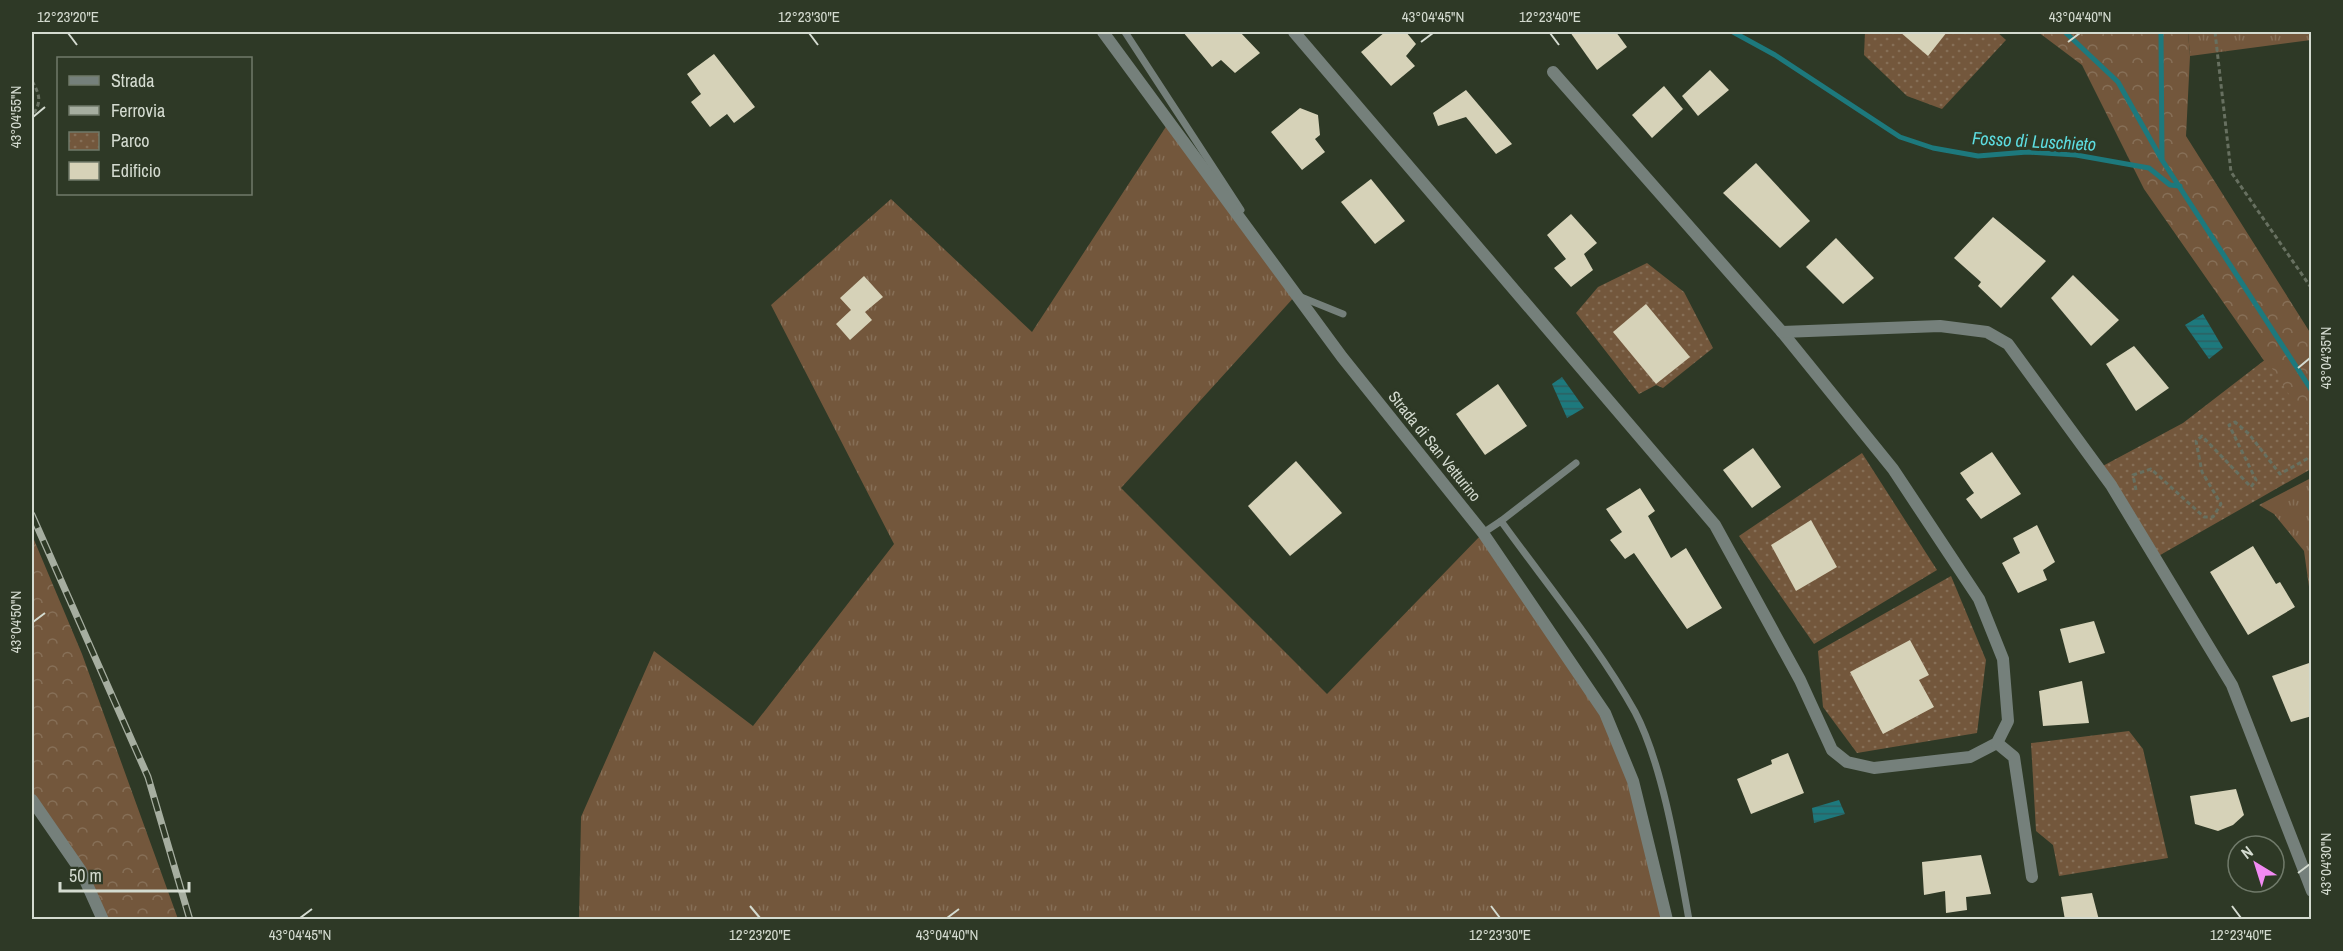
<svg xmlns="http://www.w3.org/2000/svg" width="2343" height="951" viewBox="0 0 2343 951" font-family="'Archivo Narrow',sans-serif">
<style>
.grass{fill:url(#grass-tufts)}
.forest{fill:url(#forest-crowns)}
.park{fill:url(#park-dots)}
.water{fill:url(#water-rules)}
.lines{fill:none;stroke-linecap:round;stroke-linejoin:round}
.stream{stroke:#1d797d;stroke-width:5}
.building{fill:#d6d2b8}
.path{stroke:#677060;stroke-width:3;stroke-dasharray:4.5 3;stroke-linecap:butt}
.service{stroke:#75807b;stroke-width:7}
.minor{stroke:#75807b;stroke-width:12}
.rail-casing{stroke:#a6aea0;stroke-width:7}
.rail{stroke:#2e3926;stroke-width:4.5;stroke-dasharray:14;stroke-linecap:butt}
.ticks{fill:none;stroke:#d4dbd0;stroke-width:2}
.labels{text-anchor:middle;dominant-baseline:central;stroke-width:6;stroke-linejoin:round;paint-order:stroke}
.street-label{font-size:16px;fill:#d4dbd0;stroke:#2e3926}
.water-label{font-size:18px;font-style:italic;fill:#5ddde1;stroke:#2e3926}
.neatline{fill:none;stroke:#d4dbd0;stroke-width:2}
.ticks-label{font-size:15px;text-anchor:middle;fill:#d4dbd0}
</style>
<defs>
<pattern id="grass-tufts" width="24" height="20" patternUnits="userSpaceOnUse" patternTransform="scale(1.5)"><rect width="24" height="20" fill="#73573c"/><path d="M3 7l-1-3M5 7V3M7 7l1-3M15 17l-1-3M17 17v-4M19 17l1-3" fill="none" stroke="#866f57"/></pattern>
<pattern id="forest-crowns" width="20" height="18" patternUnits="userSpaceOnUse" patternTransform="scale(1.5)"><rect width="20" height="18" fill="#73573c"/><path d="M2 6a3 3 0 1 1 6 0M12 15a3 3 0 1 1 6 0" fill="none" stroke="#866f57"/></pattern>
<pattern id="park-dots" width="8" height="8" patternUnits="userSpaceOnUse" patternTransform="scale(1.5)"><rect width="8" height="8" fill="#73573c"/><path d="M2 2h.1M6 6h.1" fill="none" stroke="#866f57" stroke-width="1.8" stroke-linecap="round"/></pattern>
<pattern id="water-rules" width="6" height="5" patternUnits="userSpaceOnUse" patternTransform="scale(1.5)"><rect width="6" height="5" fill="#1d797d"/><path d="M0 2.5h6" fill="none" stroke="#2d6061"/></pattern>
</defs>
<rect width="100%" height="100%" fill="#2e3926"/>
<g class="grass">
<polygon points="2188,32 2311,32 2311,40 2190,56"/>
<polygon points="1169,122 1296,295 1121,488 1327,694 1483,533 1605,713 1633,781 1667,920 579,920 581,817 654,651 753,726 894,544 771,305 891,199 1032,332"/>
<polygon points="2311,478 2311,601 2304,551 2274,514 2259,505"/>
</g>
<g class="forest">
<polygon points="2038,32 2188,32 2190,56 2186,136 2311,334 2311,428 2144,189 2082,65"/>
<polygon points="32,535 82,654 178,919 103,919 81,871 32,800"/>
</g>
<g class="park">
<polygon points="1865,32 1997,32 2006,40 1942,109 1907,96 1864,55"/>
<polygon points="1647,263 1684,292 1713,348 1663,388 1656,385 1639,394 1576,313 1598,287"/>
<polygon points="2266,359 2311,428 2311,469 2155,558 2099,468 2183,423"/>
<polygon points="1862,453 1937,570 1814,644 1739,536"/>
<polygon points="1951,576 1986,660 1977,733 1857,753 1823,707 1818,651"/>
<polygon points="2129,731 2143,749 2168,858 2059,876 2053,845 2036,831 2031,743"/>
</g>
<g class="water">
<polygon points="2203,314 2223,348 2209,359 2185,325"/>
<polygon points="1562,377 1584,408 1567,418 1552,384"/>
<polygon points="1839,800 1845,814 1814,823 1812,808"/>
</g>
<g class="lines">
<g class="stream">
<polyline points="1733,32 1775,55 1900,137 1933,148 1978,156 2027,152 2076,155 2149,168 2170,185 2180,186"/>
<polyline points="2065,32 2118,82 2162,160"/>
<polyline points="2161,32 2162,160 2312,391"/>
</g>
</g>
<g class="building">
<polygon points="1183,32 1240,32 1260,53 1235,73 1221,60 1212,67"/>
<polygon points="1385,32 1406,32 1416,44 1406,56 1415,66 1391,86 1361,52"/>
<polygon points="1570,32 1616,32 1627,47 1597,70"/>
<polygon points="1900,32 1947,32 1928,56"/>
<polygon points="714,54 755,107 734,123 727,114 710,127 691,102 701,94 687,74"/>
<polygon points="1710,70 1729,90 1698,116 1682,96"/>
<polygon points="1664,86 1683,109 1652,138 1632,115"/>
<polygon points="1466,90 1512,144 1496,154 1466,117 1438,126 1433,113"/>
<polygon points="1300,108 1318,115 1320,135 1315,139 1325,152 1302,170 1271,132"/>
<polygon points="1756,163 1810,221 1780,248 1723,193"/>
<polygon points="1371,179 1405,221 1375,244 1341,202"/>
<polygon points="1571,214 1597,243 1584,254 1593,270 1571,287 1554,268 1566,259 1547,235"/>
<polygon points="1993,217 2046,261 2001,308 1978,286 1981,282 1954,258"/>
<polygon points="1836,238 1874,278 1843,304 1806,267"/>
<polygon points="2073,275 2119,320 2091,346 2051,298"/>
<polygon points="864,276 883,297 865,312 872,320 850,340 836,324 851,310 840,298"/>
<polygon points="1646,304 1690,357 1656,384 1613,332"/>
<polygon points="2134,346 2169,388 2136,411 2106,364"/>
<polygon points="1498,384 1527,426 1485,455 1456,414"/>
<polygon points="1753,448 1781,487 1752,508 1723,470"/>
<polygon points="1992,452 2021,494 1981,519 1966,499 1974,493 1960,473"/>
<polygon points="1296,461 1342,513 1290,556 1248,506"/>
<polygon points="1640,488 1655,511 1648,516 1671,558 1686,548 1722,608 1687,629 1634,553 1625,559 1610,540 1622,532 1606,509"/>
<polygon points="1811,520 1837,567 1796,591 1771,545"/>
<polygon points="2037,525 2055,562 2043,570 2047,580 2018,593 2002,563 2020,553 2013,538"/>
<polygon points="2253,546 2276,584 2280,582 2295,607 2248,635 2210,572"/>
<polygon points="2094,621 2105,653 2069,663 2060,629"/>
<polygon points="1910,640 1929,675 1919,680 1934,707 1883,734 1850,672"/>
<polygon points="2312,662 2312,716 2291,722 2272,676"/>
<polygon points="2082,681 2089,723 2043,726 2039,691"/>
<polygon points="1788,753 1804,793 1751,814 1737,779 1772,764 1771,760"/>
<polygon points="2236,789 2244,815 2233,825 2218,831 2195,824 2190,796"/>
<polygon points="1981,855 1991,894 1966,897 1967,910 1946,913 1945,891 1924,895 1922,862"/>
<polygon points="2092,893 2099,920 2065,920 2061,897"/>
</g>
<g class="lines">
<g class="path">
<polyline points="2215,32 2231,172 2312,289"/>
<path d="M32,81C40,95 42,102 32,116"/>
<polyline points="2136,490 2133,475 2151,469 2204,517 2213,517 2221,504 2202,472 2196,441 2202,436 2251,487 2256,480 2229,425 2235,422 2249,434 2280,474 2312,456"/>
</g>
<g class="service">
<polyline points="1125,32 1241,210"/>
<polyline points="1301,297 1343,314"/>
<polyline points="1501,521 1576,463"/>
<path d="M1483,533L1501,521C1545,582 1599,647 1635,712C1663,765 1678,859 1689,920"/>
</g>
<g class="minor">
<polyline points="1103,32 1342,357 1483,533 1605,713 1633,781 1667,920"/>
<polyline points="1294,32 1715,525 1800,680 1832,750 1847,762 1874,768 1970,757 1997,743 2008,721 2003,659 1979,599 1893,469 1782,332 1553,72"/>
<polyline points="1782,332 1940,326 1987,332 2008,344 2111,485 2232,685 2312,891"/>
<polyline points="1997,743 2014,757 2032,877"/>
<polyline points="32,800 81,871 103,920"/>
</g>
<g class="rail-casing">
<polyline id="rail" points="32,515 148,777 190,920"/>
</g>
<use href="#rail" class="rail"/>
</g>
<path class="ticks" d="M68,33L77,45M809,33L818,45M1550,33L1559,45M1421,42L1433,33M2068,42L2080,33M33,117L45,107M2298,368L2310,358M33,622L45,613M2298,873L2310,864M750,906L760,918M1491,906L1500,918M2232,906L2241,918M300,918L312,909M947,918L959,909"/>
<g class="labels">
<g class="street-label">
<text transform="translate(1435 446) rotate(51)">Strada di San Vetturino</text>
</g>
<g class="water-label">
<text transform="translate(2034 141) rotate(3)">Fosso di Luschieto</text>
</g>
</g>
<rect width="2343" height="951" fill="none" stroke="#2e3926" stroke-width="66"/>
<rect x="57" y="57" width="195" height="138" fill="#2e3926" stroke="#707a6a" stroke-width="1.5"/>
<rect x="69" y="76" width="30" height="9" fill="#75807b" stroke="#707a6a" stroke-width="1.5"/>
<text x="111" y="87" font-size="18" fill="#d4dbd0">Strada</text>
<rect x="69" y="106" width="30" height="9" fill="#a6aea0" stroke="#707a6a" stroke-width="1.5"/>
<text x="111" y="117" font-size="18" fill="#d4dbd0">Ferrovia</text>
<rect x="69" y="132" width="30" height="18" fill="url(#park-dots)" stroke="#707a6a" stroke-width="1.5"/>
<text x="111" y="147" font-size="18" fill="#d4dbd0">Parco</text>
<rect x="69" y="162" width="30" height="18" fill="#d6d2b8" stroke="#707a6a" stroke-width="1.5"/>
<text x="111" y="177" font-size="18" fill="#d4dbd0">Edificio</text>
<g transform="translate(2256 864) rotate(322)"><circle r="28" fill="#2e3926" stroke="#707a6a" stroke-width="1.5"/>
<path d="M0-4.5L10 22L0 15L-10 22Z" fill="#f28af3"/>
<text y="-9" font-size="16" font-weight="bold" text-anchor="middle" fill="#d4dbd0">N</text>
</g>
<path d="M60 882v9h129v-9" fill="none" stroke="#d4dbd0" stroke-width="3"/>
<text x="69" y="882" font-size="18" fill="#d4dbd0" stroke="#2e3926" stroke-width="4.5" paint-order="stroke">50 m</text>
<rect x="33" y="33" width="2277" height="885" class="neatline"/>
<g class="ticks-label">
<text x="68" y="22">12°23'20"E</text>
<text x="809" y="22">12°23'30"E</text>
<text x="1433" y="22">43°04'45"N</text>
<text x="1550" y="22">12°23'40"E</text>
<text x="2080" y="22">43°04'40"N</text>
<text transform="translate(16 117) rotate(-90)" y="5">43°04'55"N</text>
<text transform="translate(2326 358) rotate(-90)" y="5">43°04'35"N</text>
<text transform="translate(16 622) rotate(-90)" y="5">43°04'50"N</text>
<text transform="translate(2326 864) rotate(-90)" y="5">43°04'30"N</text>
<text x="300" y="940">43°04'45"N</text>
<text x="760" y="940">12°23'20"E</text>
<text x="947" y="940">43°04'40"N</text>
<text x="1500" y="940">12°23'30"E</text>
<text x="2241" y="940">12°23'40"E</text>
</g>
</svg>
